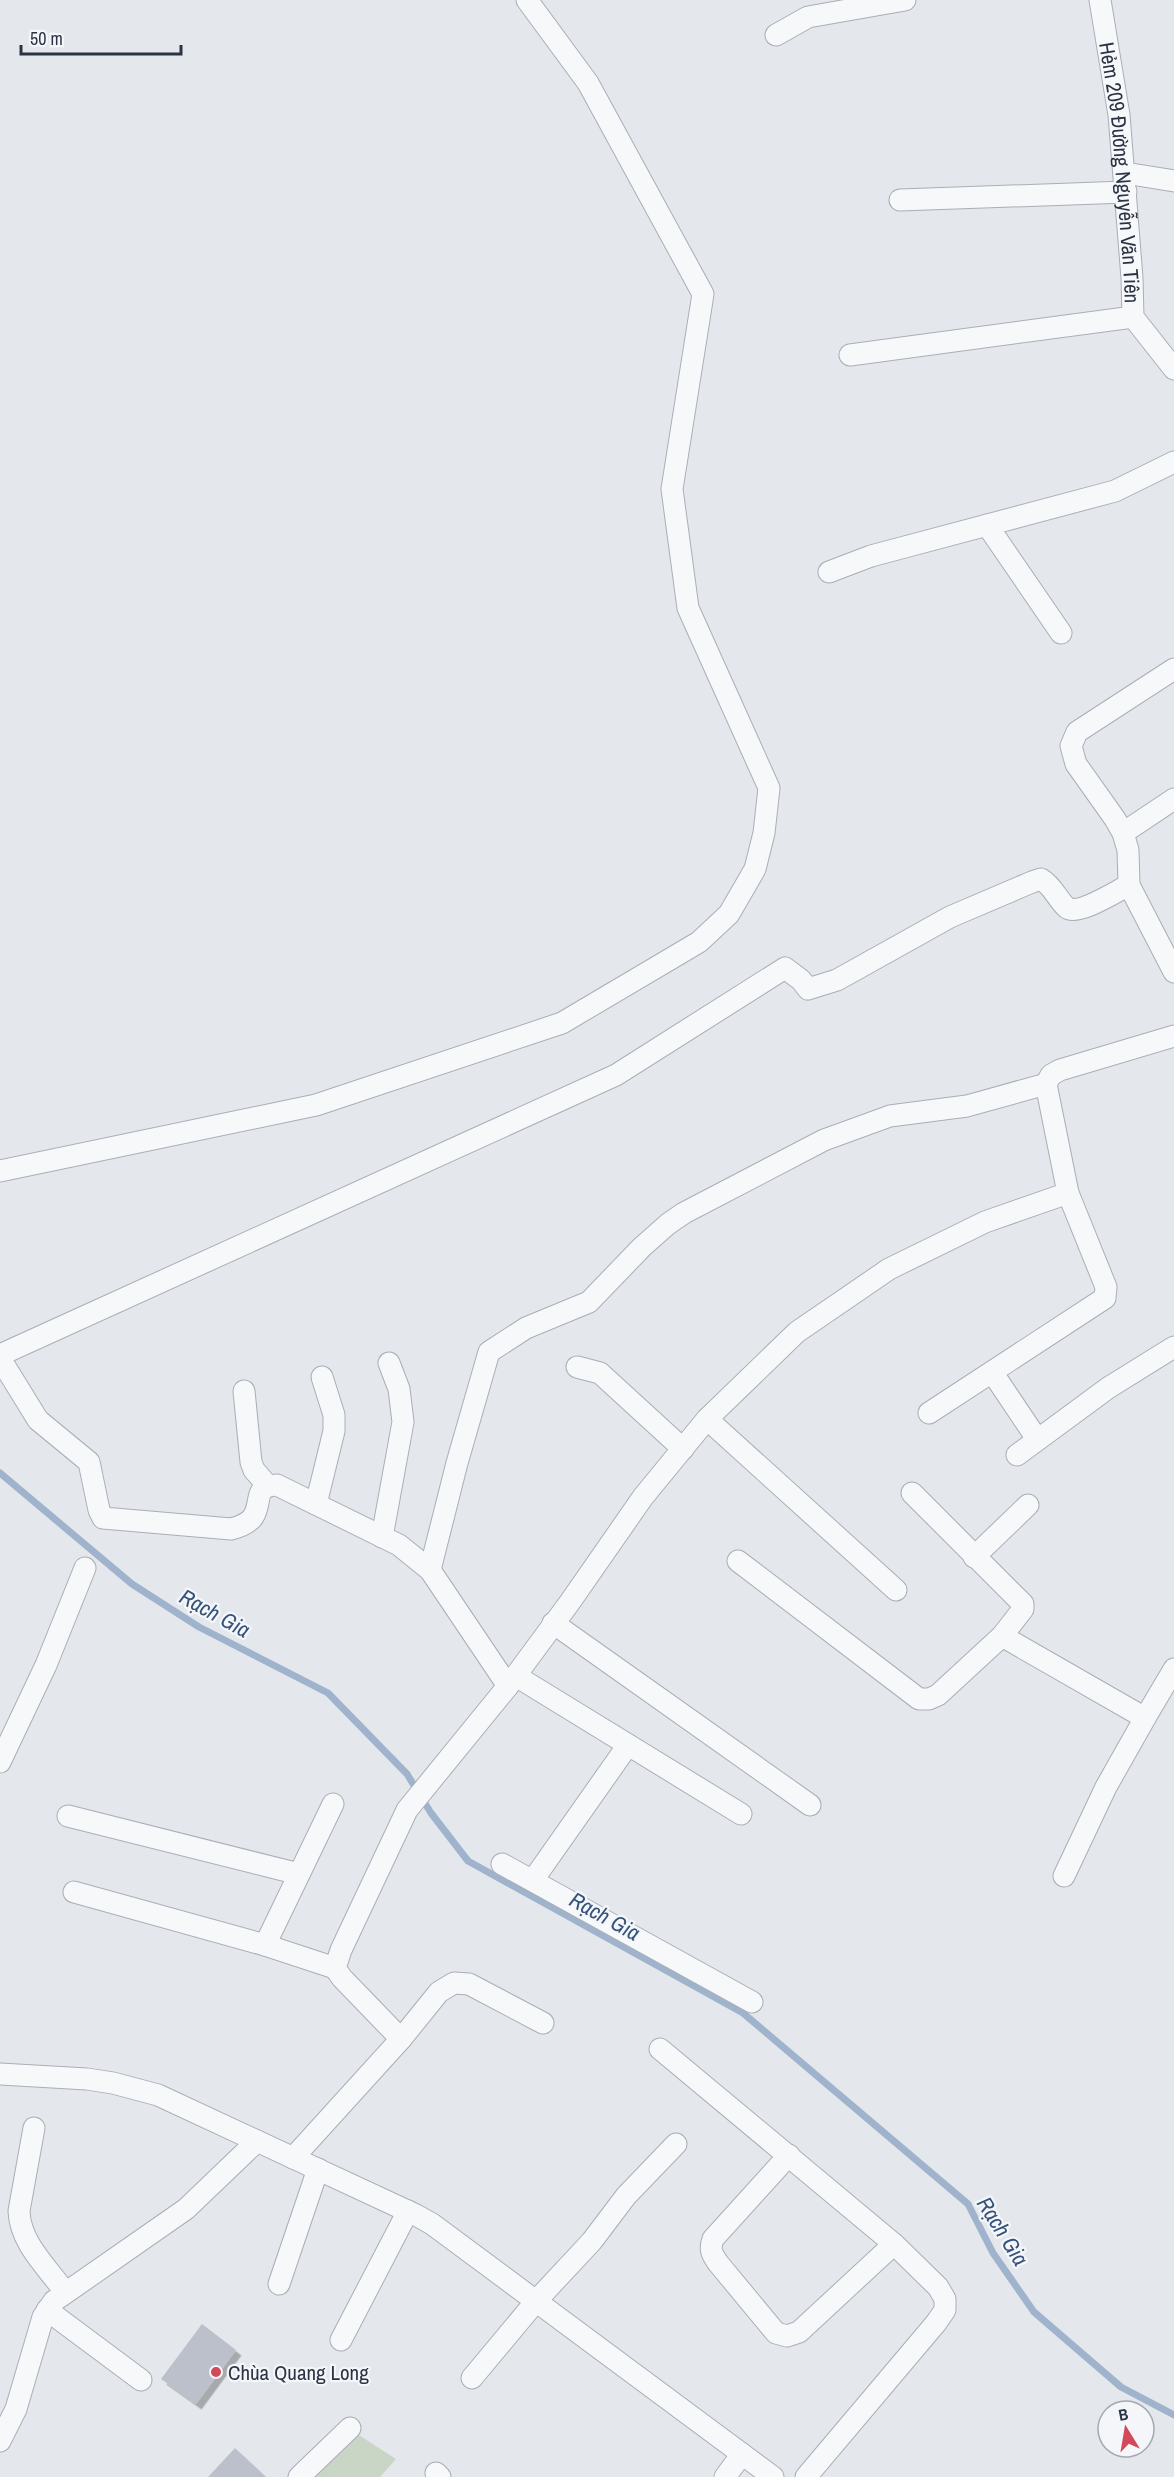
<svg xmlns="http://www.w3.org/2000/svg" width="1174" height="2477" viewBox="0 0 1174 2477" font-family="'Archivo Narrow',sans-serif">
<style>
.green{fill:#c9d6c5}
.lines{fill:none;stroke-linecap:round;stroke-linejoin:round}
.stream{stroke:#9fb4cc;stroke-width:7}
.building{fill:#bbc0ca;filter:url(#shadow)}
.minor-casing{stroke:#a9aeb7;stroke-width:23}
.minor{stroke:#f7f8fa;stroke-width:21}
.poi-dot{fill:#d1495b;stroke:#f4f6f9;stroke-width:2}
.labels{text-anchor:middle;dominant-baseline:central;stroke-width:4.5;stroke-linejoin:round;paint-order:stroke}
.street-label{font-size:21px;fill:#2b3445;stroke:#f4f6f9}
.poi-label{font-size:21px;fill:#2b3445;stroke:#f4f6f9;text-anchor:start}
.water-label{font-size:22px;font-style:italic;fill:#34527a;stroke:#f4f6f9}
</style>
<defs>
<filter id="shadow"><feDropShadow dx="5.5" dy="5.5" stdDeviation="0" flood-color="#0004"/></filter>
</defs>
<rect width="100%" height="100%" fill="#e4e7ec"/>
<polygon class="green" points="354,2432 396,2459 380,2477 308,2477"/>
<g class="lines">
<polyline class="stream" points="0,1473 132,1584 199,1627 328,1693 407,1774 431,1813 468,1861 743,2013 968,2204 993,2253 1034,2312 1121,2387 1174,2415"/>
</g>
<g class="building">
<polygon points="202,2324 236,2350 196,2404 161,2379"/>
<polygon points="235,2448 266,2477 208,2477"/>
</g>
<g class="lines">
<g class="minor-casing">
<g id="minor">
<path id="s1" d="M1100,0L1119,115L1132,278L1133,317L1174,369"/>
<polyline points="776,35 808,17 905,0"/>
<polyline points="1125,173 1174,181"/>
<polyline points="900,200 1126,192"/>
<polyline points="850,355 1133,317"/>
<polyline points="987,525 1061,633"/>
<polyline points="829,572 871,556 1115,491 1174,462"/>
<polyline points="1174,669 1077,732 1071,746 1076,764 1115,819 1123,833 1128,850 1129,885 1174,972"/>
<polyline points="1123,833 1174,799"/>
<polyline points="0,1171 316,1105 562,1023 699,942 729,914 755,869 764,833 769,788 688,608 672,489 703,294 588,83 527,0"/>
<path d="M0,1355L616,1075L785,968L801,980L808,989L837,980L950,917L1032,882L1041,879C1053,886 1057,899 1067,908C1078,916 1117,891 1129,885"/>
<path d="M0,1355L1,1360L38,1420L89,1462L99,1510L103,1518L231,1529C239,1527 248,1524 253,1517C263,1502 252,1486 277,1485L399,1545L430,1570"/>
<polyline points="577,1367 600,1373 683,1449"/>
<polyline points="992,1372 1037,1439"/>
<polyline points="244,1391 251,1462 254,1470 267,1485"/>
<polyline points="929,1413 1105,1298 1106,1287 1068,1193"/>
<polyline points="707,1419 896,1590"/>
<polyline points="1017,1455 1108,1388 1174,1347"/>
<polyline points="912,1493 1023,1604 1023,1609 1002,1636"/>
<polyline points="316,1504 334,1431 334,1415 322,1377"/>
<polyline points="382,1537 403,1422 399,1389 389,1363"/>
<polyline points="974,1557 1028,1505"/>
<polyline points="738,1561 919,1699 929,1699 938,1695 1002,1636 1145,1718 1174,1669"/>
<polyline points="553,1623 810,1805"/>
<polyline points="516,1676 741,1814"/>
<polyline points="508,1686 430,1570 457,1463 489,1352 526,1328 589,1302 642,1247 668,1224 684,1213 824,1140 890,1116 967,1106 1046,1084"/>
<polyline points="0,1762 46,1665 85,1568"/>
<polyline points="68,1816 299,1874"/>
<polyline points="502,1864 752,2002"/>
<polyline points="1064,1876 1106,1787 1145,1718"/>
<polyline points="533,1880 628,1745"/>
<polyline points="74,1892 265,1945 335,1968"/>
<polyline points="265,1945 333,1804"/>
<polyline points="401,2039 342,1978 335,1968 341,1950 407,1810 508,1686 570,1602 643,1497 707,1419 797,1332 889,1269 985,1222 1068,1193 1046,1084 1051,1075 1060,1070 1174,1036"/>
<polyline points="660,2049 894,2244 938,2287 945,2299 945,2310 936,2323 806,2477"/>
<polyline points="0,2074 87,2079 113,2083 158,2095 416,2215 432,2224 773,2477"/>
<path d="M34,2128L19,2211C20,2243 47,2267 65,2292"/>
<path d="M789,2155L713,2239C709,2250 712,2254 718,2263L776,2333L787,2336L799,2332L894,2244"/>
<polyline points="293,2158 401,2039 439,1992 454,1983 469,1984 543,2023"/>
<polyline points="279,2284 318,2169"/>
<polyline points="47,2310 141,2380"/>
<polyline points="341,2340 408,2211"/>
<polyline points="472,2378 537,2300 592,2241 626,2196 676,2144"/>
<polyline points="0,2441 16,2409 43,2317 54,2301 186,2209 257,2141"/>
<polyline points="436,2473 440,2477"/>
<polyline points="299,2477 350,2428"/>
<polyline points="725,2477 742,2454"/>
</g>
</g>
<use href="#minor" class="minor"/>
</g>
<circle class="poi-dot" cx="216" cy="2372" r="6"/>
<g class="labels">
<g class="street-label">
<text stroke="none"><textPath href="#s1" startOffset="174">Hẻm 209 Đường Nguyễn Văn Tiên</textPath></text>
</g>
<g class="poi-label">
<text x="228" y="2372">Chùa Quang Long</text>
</g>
<g class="water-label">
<text transform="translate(215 1613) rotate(29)">Rạch Gia</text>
<text transform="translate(605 1916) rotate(29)">Rạch Gia</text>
<text transform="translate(1003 2231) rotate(58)">Rạch Gia</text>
</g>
</g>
<g transform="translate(1126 2429) rotate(349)"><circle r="28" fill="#f4f6f9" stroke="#a4a8b1" stroke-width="1.5"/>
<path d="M0-4.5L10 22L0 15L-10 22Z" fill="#d1495b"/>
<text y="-9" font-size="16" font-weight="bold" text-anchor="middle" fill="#2b3445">B</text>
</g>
<path d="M21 45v9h160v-9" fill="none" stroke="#2b3445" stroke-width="3"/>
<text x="30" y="45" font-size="18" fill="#2b3445" stroke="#f4f6f9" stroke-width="4.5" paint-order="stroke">50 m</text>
</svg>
